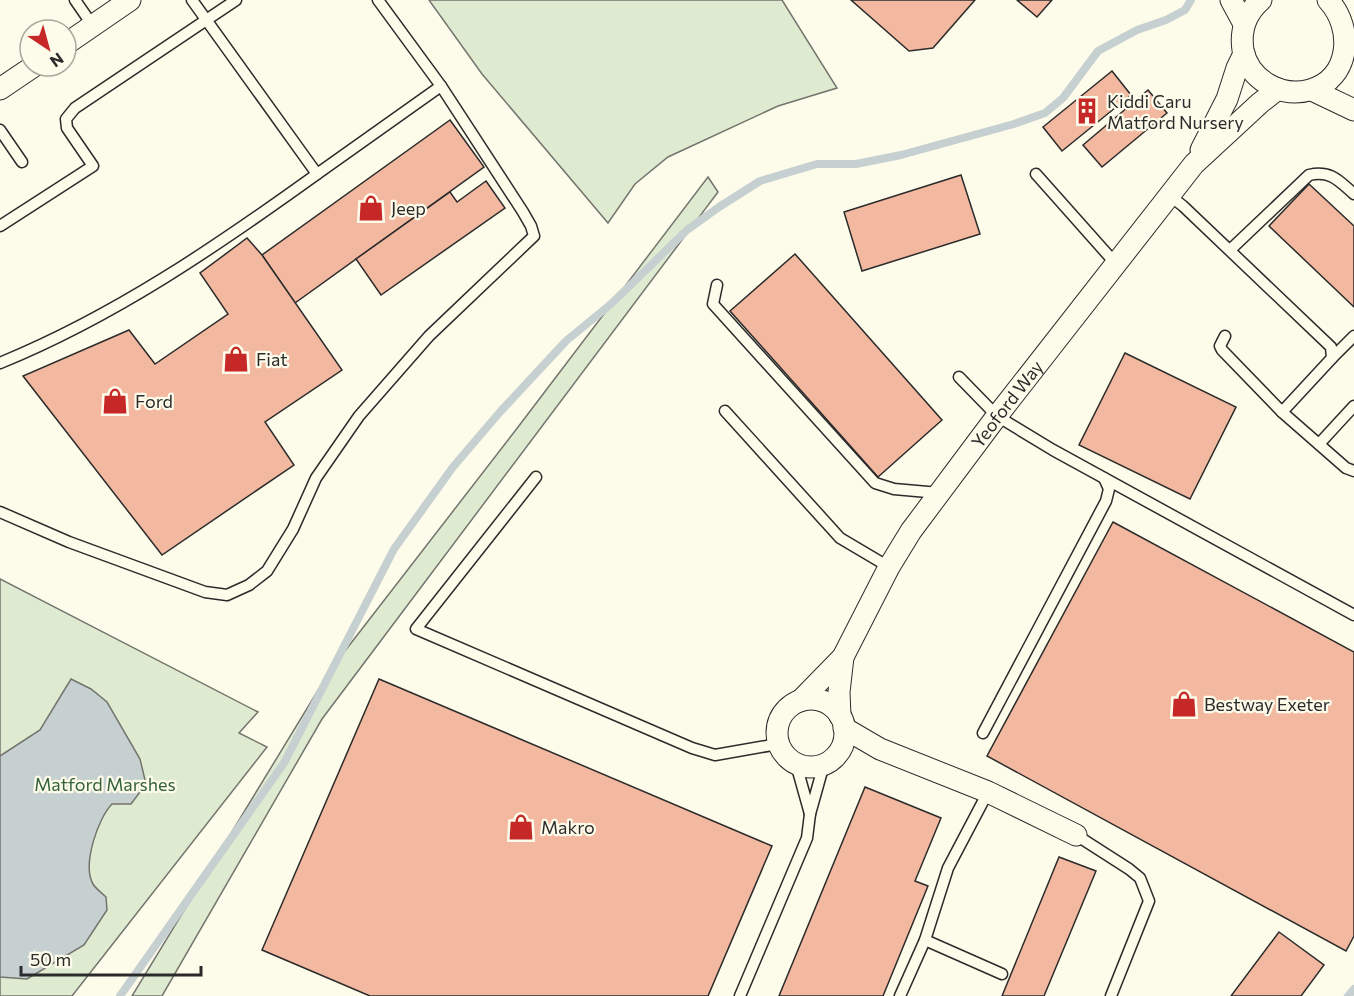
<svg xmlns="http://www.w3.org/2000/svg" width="1354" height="996" viewBox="0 0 1354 996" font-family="Commissioner,sans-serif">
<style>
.green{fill:#deebd1;stroke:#74746e;stroke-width:1.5}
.water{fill:#c7d0d0;stroke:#74746e;stroke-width:1.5}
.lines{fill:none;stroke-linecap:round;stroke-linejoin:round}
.stream{stroke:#c7d0d0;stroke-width:8}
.building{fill:#f2b8a0;stroke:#2b2b2b;stroke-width:1.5}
.lane-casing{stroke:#2b2b2b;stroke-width:13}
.street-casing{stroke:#2b2b2b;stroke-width:23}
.lane{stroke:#fdfbea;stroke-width:10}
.street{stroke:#fdfbea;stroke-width:21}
.labels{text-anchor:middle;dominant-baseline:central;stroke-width:4.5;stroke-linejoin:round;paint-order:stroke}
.poi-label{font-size:18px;fill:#2b2b2b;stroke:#fdfbea;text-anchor:start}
.street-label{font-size:18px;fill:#2b2b2b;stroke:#fdfbea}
.park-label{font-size:18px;fill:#34623c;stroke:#fdfbea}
</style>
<rect width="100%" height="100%" fill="#fdfbea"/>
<g class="green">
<polygon points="429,0 782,0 837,88 778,106 668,157 635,184 608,223 482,74"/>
<polygon points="708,177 718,192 322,719 162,996 132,996 331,669 515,431"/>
<polygon points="0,579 258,712 239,733 267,747 72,996 0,996"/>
</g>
<path class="water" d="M71,679L91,689L107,702L140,759L146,784L131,804H112C98,818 82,865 93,884C96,889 102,893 106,897L107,910L84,945L27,979L0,977V756L40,730Z"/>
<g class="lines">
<g class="stream">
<polyline points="120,996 284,763 394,549 453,467 500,412 566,341 611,304 687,230 719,207 760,181 817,164 856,164 901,155 1014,124 1045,113 1063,98 1098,51 1137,30 1166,20 1185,10 1191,0"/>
<polyline points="1348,996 1354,989"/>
</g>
</g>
<g class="building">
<polygon points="851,0 975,0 933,48 909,51"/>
<polygon points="1017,0 1052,0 1037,17"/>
<polygon points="1112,71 1131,95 1062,151 1043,127"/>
<polygon points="1148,90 1167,113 1102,167 1083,145"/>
<polygon points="450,120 484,167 295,303 262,255"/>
<polygon points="961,175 980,234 862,271 844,212"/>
<polygon points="486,181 505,208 381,295 356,259 450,192 457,202"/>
<polygon points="1309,184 1354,226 1354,307 1269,226"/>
<polygon points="247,238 262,255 342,370 265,422 294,465 162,555 23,376 129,330 155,364 228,314 200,273"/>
<polygon points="795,254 942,420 878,477 730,311"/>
<polygon points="1125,353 1236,407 1190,499 1079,445"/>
<polygon points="1113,522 1354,652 1354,936 1346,951 987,756"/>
<polygon points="379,679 772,846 708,996 370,996 262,950"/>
<polygon points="865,787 941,818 915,881 928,886 883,996 779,996"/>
<polygon points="1059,857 1096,871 1044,996 1002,996"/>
<polygon points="1279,932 1324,965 1301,996 1231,996"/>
</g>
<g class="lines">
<g class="lane-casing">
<g id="lane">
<polyline points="75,0 93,26"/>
<polyline points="0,130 22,162"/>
<polyline points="317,174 441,86 378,0"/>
<polyline points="1036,174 1116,264"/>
<polyline points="1169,195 1183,206 1331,347 1332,358 1282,412"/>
<polyline points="0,226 93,166 67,128 66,119 75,108 236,0"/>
<path d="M1230,250L1309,175C1331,170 1339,181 1354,194"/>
<polyline points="717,285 713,304 875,483 894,489 939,493"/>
<polyline points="1225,336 1220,346 1222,350 1282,412 1346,468 1354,471"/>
<polyline points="1332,358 1354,336"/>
<path d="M0,363C115,316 217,246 317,174L192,0"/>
<polyline points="959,377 997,416 1053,450 1354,615"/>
<polyline points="725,411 840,538 889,567"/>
<polyline points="1319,444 1354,406"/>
<polyline points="536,477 416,629 692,748 715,755 778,744"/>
<polyline points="0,512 69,542 205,592 227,595 249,585 267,571 293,529 316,478 359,416 429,336 534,236 531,226 523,212 441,86"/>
<polyline points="983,733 1106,501 1109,489 1104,478"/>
<polyline points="796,764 810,814"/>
<polyline points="1076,835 1129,869 1140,878 1149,901 1111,996"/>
<polyline points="925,940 1002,974"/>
<polyline points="740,996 807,838 810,814 824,764"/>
<polyline points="900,996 925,940 948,868 988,792"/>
</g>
</g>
<g class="street-casing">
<g id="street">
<polyline points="1231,0 1244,24"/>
<path d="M1261,0C1246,13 1240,31 1243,50C1249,80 1281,98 1310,90C1351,78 1354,28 1328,0"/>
<polyline points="66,44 130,0"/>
<polyline points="0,89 34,66"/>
<polyline points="1312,90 1354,110"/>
<polyline points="1201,150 1227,99 1237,68 1244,54"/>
<circle cx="811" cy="733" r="34"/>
<path id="s1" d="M800,701L843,657L889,567L911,531L997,416L1194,164L1260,103L1278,89"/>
<polyline points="840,716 839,692 843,657"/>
<polyline points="844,728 880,749 988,792 1076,835"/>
</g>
</g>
<use href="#lane" class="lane"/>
<use href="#street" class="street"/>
</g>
<defs>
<g id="building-bare" transform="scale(2.07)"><path d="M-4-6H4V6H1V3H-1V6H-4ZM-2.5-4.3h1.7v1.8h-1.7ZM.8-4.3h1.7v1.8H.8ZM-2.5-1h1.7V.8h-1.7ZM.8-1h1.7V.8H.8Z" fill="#c62828" stroke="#fdfbea" stroke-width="2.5" paint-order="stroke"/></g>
<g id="shop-bare" transform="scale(2.07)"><path d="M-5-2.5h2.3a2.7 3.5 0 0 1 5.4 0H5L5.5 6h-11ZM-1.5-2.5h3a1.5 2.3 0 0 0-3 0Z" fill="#c62828" stroke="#fdfbea" stroke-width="2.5" paint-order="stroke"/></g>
</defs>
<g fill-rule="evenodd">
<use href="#building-bare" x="1087" y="111"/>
<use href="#shop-bare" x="371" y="208"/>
<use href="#shop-bare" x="236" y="359"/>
<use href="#shop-bare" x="115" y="401"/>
<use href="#shop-bare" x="1184" y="704"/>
<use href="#shop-bare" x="521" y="827"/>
</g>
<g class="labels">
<g class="poi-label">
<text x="1107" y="101">Kiddi Caru<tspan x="1107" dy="21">Matford Nursery</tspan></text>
<text x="391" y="208">Jeep</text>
<text x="256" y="359">Fiat</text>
<text x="135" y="401">Ford</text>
<text x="1204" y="704">Bestway Exeter</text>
<text x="541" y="827">Makro</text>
</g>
<g class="street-label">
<text stroke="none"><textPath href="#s1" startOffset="364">Yeoford Way</textPath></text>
</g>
<g class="park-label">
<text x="105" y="784">Matford Marshes</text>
</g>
</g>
<g transform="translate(48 48) rotate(144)"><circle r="28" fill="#fdfbea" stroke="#a9a89e" stroke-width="1.5"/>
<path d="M0-4.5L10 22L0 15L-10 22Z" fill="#c62828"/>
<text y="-9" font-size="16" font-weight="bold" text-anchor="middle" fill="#2b2b2b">N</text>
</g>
<path d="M21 966v9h180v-9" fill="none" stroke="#2b2b2b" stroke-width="3"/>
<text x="30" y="966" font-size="18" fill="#2b2b2b" stroke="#fdfbea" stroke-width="4.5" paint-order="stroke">50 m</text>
</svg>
